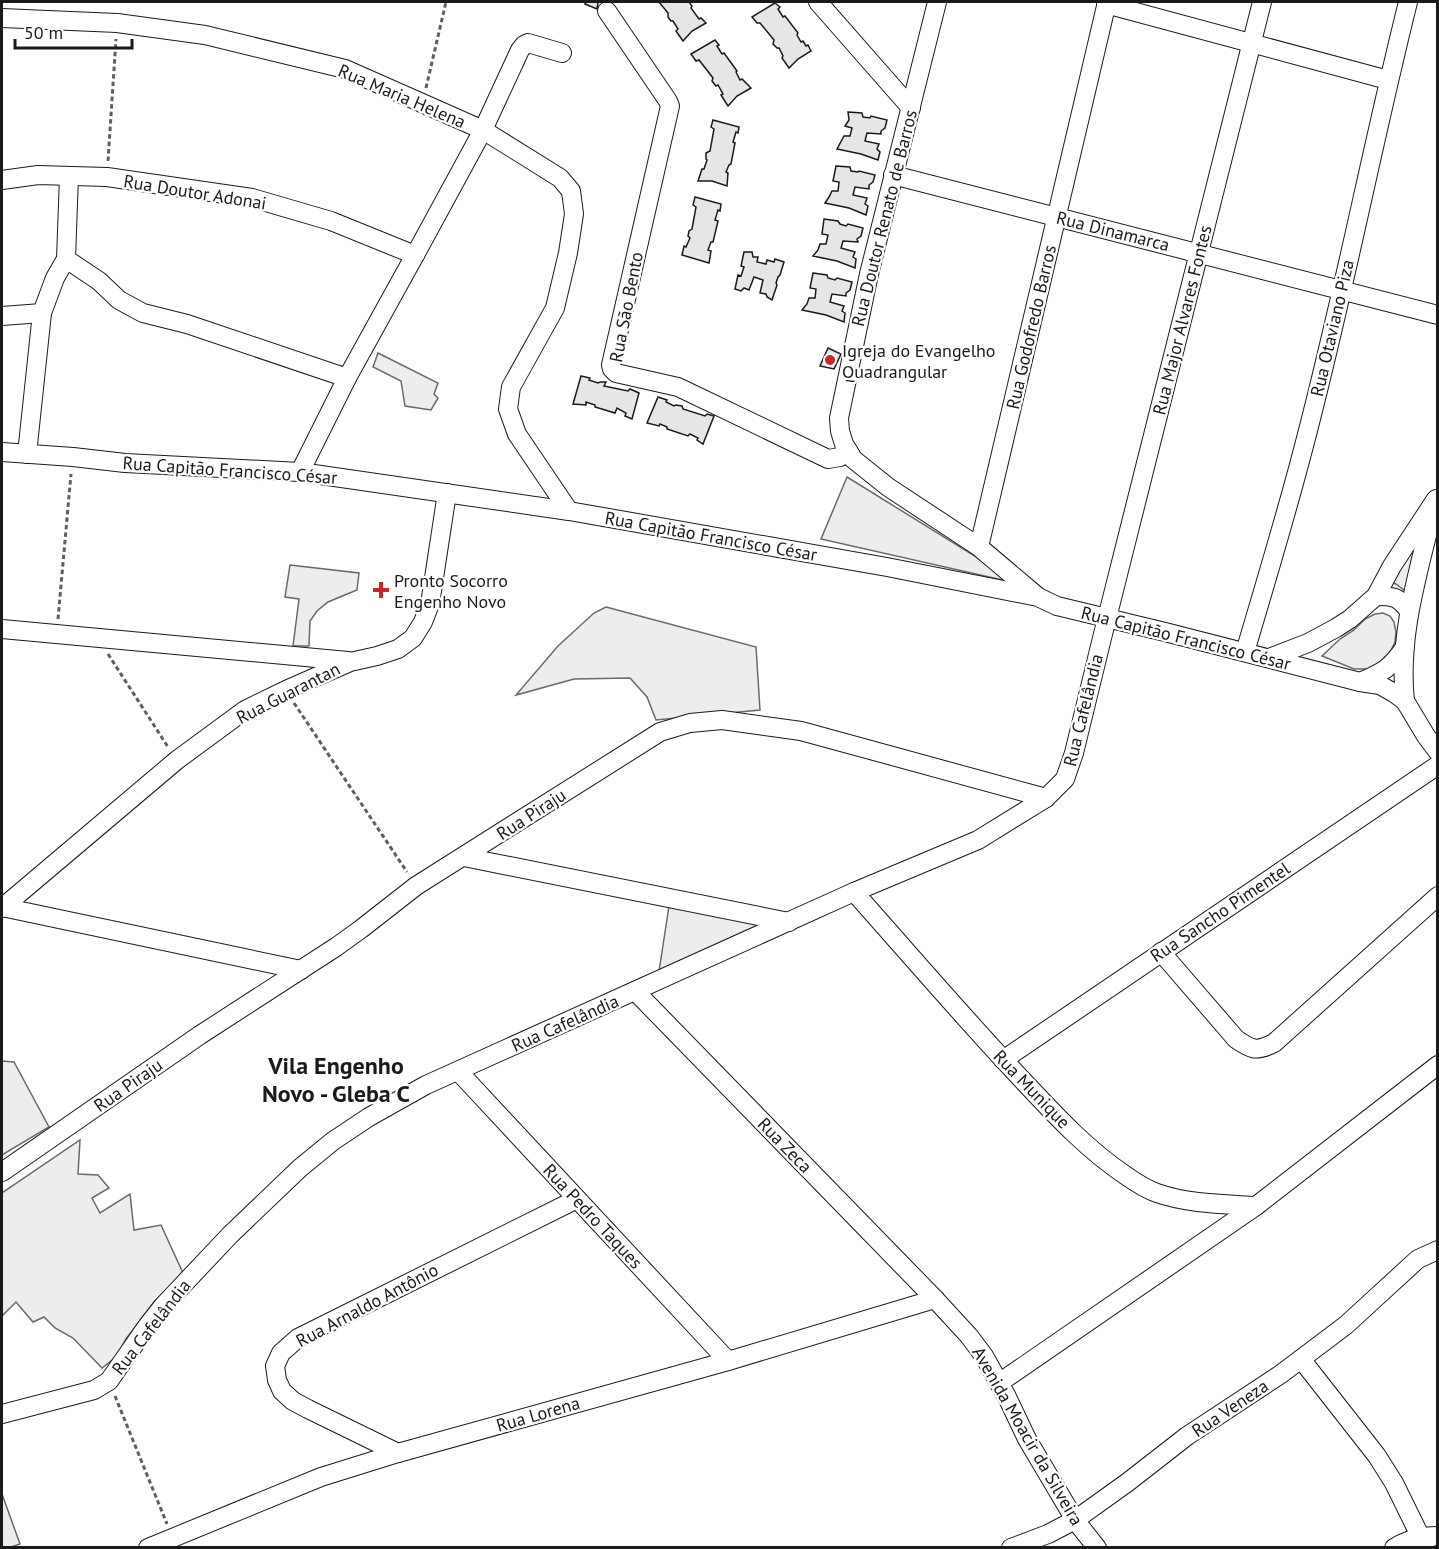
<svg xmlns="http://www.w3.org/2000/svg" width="1439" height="1549" viewBox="0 0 1439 1549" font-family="'PT Sans',sans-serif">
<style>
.built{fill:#ededed;stroke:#6a6a6a;stroke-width:1.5}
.building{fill:#e6e6e6;stroke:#1a1a1a;stroke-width:1.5}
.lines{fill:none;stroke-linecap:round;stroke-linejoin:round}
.minor-casing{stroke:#1a1a1a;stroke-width:20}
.path{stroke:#5f5f5f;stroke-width:3;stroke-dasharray:4.5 3;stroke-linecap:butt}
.minor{stroke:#fff;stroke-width:18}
.poi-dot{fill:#c62828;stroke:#fff;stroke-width:2}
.labels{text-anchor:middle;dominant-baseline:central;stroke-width:4.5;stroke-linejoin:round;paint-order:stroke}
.street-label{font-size:18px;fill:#1a1a1a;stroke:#fff}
.poi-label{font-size:18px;fill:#1a1a1a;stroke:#fff;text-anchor:start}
.district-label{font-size:24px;font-weight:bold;fill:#1a1a1a;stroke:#fff}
</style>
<rect width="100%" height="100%" fill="#fff"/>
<g class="built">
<polygon points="378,353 438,383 434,394 438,398 431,410 405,406 401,381 373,367"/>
<polygon points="847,477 1020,584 821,539"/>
<polygon points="1417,536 1405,591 1396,584 1386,582"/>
<polygon points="290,565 359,573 357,590 328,602 317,611 310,621 309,646 293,646 299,599 285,597"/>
<polygon points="606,607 756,647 760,710 656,720 647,697 630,678 574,679 516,695 558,646 594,613"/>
<polygon points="1383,613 1390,616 1394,622 1396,632 1395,642 1388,657 1369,669 1354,669 1322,656 1340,639 1354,630 1365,619 1375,614"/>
<polygon points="669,906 780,922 658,978"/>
<polygon points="2,1061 14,1062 49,1127 2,1155"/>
<polygon points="80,1140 78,1174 98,1175 109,1188 92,1198 100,1213 130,1194 134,1230 161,1225 183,1273 154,1302 126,1339 116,1357 102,1368 73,1338 55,1328 44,1317 33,1322 16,1302 3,1315 2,1314 2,1193"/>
<polygon points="2,1494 20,1544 11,1547 3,1547 2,1545"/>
</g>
<g class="building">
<polygon points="586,2 598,2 597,9 585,4"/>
<polygon points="659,2 689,2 692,6 691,8 699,19 701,18 706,23 692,31 683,41 676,31 678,29 673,21 671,21 668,17 668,13"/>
<polygon points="775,3 780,7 778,9 783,17 785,16 798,33 797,35 801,42 803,41 806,46 808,45 811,51 798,59 789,68 782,58 783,56 779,48 777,48 773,44 774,40 760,23 757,23 752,17"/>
<polygon points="715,40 719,45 717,46 722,54 724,53 737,71 736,72 740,80 742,79 751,88 737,96 728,106 721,95 723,94 718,85 716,86 712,81 713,78 699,60 696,61 691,54"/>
<polygon points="848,112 862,113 863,117 870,118 871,116 887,120 885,128 881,131 881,134 867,133 865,141 879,144 877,149 880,152 878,160 861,154 837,149 844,136 850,136 852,128 845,126 849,120"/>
<polygon points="713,120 739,127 738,133 736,132 733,142 735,143 731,164 729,165 726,172 728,173 727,186 712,181 698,181 702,169 704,169 707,160 706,159 706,153 710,151 714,129 711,127"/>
<polygon points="836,166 850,167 851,171 858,172 859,171 875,175 873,182 869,185 869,189 855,187 853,195 867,198 865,204 868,206 866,215 849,208 825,203 829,197 832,191 838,191 839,182 833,181"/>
<polygon points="695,197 721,204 720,211 718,210 715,220 718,221 713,242 711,242 708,250 711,251 709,263 682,255 684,246 686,247 690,238 688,236 689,231 692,229 696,207 693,205"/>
<polygon points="824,219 838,221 840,224 846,226 848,224 863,228 861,236 857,239 858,242 843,241 841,248 855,252 853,257 856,259 855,268 837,261 813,256 818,250 820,244 826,244 828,235 822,234"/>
<polygon points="744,252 752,252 753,257 758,257 757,262 766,264 767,260 774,262 775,259 784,262 780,275 778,277 776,283 777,285 772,300 767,297 766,294 760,293 763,280 754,277 749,290 744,288 741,291 735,289 738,275 741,276 744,267 741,266"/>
<polygon points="813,273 827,275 828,278 835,280 837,278 852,282 850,290 846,293 846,296 832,294 830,302 844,306 842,311 845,313 844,322 826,315 802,310 807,304 809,298 815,298 816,289 810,288"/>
<polygon points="828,348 841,354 834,369 820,366"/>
<polygon points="581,376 590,378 589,380 598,383 600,382 606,382 604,386 628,391 630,389 639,393 632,419 625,416 626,413 617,408 615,413 595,407 595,405 586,402 586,405 573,404"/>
<polygon points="658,397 667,400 666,402 674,406 676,405 682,406 683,409 705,416 707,414 714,416 703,444 697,440 698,438 690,434 688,436 667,429 667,427 660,424 659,426 647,423"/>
</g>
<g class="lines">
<g class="minor-casing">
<g id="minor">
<polyline points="818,2 911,108"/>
<polyline points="937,2 869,274 839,418 840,431 844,444 853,459 888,487 979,547 1037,596"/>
<polyline points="1106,4 1388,80"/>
<polyline points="607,11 668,101 670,106 611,365 612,369 616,373 678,387 828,459 840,457 849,452"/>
<polyline points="2,18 117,23 205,35 345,69 483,130 560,178 571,191 574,214 568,253 555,308 511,387 508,409 517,434 569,511"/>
<polyline points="893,175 1438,315"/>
<polyline points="2,180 38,175 107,177 252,198 331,221 415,255"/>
<polyline points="66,259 99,281 119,300 143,313 187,324 347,378"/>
<polyline points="2,316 42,313"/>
<polyline points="2,452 73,457 125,463 300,472 569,511 887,567 1038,597 1057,606 1165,632 1360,682 1380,685 1394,693 1405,701 1426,736 1438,752"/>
<polyline points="27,454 42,313 55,278 66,259 69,176"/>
<polyline points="300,472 347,378 415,255 483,130 520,50 524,45 528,43 562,53"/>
<polyline points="979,547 1107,2"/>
<path d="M1376,596C1393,596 1398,596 1409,611"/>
<polyline points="2,629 348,661"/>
<path d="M1245,652C1264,588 1283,525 1300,461C1341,309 1370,154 1408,2"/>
<polyline points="1269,658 1308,643 1336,628 1350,619 1376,596 1392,566 1436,499"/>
<path d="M1360,682C1383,672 1390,669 1405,647"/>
<path d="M1405,701C1398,636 1418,574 1433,511"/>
<polyline points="464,857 789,922"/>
<path d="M854,892C912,957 968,1023 1028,1086C1058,1118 1088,1150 1125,1175C1135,1182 1145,1189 1157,1193C1188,1204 1224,1204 1256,1206"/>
<polyline points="2,907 301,970"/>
<polyline points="2,908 177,760 245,710 286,690 350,662 377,656 398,649 413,638 423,622 430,604 447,493"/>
<path d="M1161,952L1236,1039C1252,1050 1256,1052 1274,1043L1438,896"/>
<polyline points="635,991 935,1299 969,1336 984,1356 1007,1397 1027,1439 1075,1520 1097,1548"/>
<polyline points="1003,1060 1438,765"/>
<polyline points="458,1071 728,1361"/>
<polyline points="2,1172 200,1035 336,947 361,929 416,886 660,732 690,723 722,720 801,731 1046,798"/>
<polyline points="1301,1359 1377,1456 1394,1483 1426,1548"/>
<polyline points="999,1383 1256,1206 1438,1065"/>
<polyline points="2,1414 94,1390 109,1381 148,1325 163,1306 230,1235 300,1168 333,1141 369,1117 426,1085 854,892 978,840 1046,798 1065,779 1074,753 1102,638 1262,2"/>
<polyline points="398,1453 308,1409 293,1401 282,1391 277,1380 275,1366 281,1353 298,1338 577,1199"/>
<polyline points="148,1548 321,1477 398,1453 728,1361 935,1299"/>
<polyline points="1011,1548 1048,1534 1075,1520 1128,1482 1187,1436 1281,1374 1301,1359 1346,1325 1418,1259 1438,1250"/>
<path d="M1394,1548C1408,1539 1421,1536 1438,1536"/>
</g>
</g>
<g class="path">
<polyline points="426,88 446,2"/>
<polyline points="108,161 116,39"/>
<polyline points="58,619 71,474"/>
<polyline points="108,654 168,747"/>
<polyline points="294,703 407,872"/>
<polyline points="115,1396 167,1524"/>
</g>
<use href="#minor" class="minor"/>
</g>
<g class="poi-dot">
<circle cx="830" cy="360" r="6"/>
<path d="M378 581h6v6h6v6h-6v6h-6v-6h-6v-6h6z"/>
</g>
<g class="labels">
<g class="street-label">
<text transform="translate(402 96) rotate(23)">Rua Maria Helena</text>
<text transform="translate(195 192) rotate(9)">Rua Doutor Adonai</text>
<text transform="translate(884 218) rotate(-76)">Rua Doutor Renato de Barros</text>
<text transform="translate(1113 231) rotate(14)">Rua Dinamarca</text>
<text transform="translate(626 307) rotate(-79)">Rua São Bento</text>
<text transform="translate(1182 320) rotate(-76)">Rua Major Alvares Fontes</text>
<text transform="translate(1031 327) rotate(-77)">Rua Godofredo Barros</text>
<text transform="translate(1332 328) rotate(-77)">Rua Otaviano Piza</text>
<text transform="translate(230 470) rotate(4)">Rua Capitão Francisco César</text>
<text transform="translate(711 536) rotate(10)">Rua Capitão Francisco César</text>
<text transform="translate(1186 638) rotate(14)">Rua Capitão Francisco César</text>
<text transform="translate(288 693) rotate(-27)">Rua Guarantan</text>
<text transform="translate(1083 710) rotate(-76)">Rua Cafelândia</text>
<text transform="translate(531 814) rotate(-33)">Rua Piraju</text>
<text transform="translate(1220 912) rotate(-34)">Rua Sancho Pimentel</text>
<text transform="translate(565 1023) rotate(-24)">Rua Cafelândia</text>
<text transform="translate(128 1085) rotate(-35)">Rua Piraju</text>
<text transform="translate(1032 1089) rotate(46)">Rua Munique</text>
<text transform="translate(785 1145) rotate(46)">Rua Zeca</text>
<text transform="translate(593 1216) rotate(47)">Rua Pedro Taques</text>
<text transform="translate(367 1305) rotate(-28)">Rua Arnaldo Antônio</text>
<text transform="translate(151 1327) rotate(-52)">Rua Cafelândia</text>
<text transform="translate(1230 1408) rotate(-34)">Rua Veneza</text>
<text transform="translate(538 1414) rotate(-16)">Rua Lorena</text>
<text transform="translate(1028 1436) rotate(60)">Avenida Moacir da Silveira</text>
</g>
<g class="poi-label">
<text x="842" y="350">Igreja do Evangelho<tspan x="842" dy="21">Quadrangular</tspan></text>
<text x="394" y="580">Pronto Socorro<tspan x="394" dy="21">Engenho Novo</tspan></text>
</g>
<g class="district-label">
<text x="336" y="1065">Vila Engenho<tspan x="336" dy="28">Novo - Gleba C</tspan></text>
</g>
</g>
<rect width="1439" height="1549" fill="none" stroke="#1a1a1a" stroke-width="6"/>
<path d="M15 39v9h117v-9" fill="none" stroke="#1a1a1a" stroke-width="3"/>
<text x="24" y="39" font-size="18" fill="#1a1a1a" stroke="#ffffff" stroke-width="4.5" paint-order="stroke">50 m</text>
</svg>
